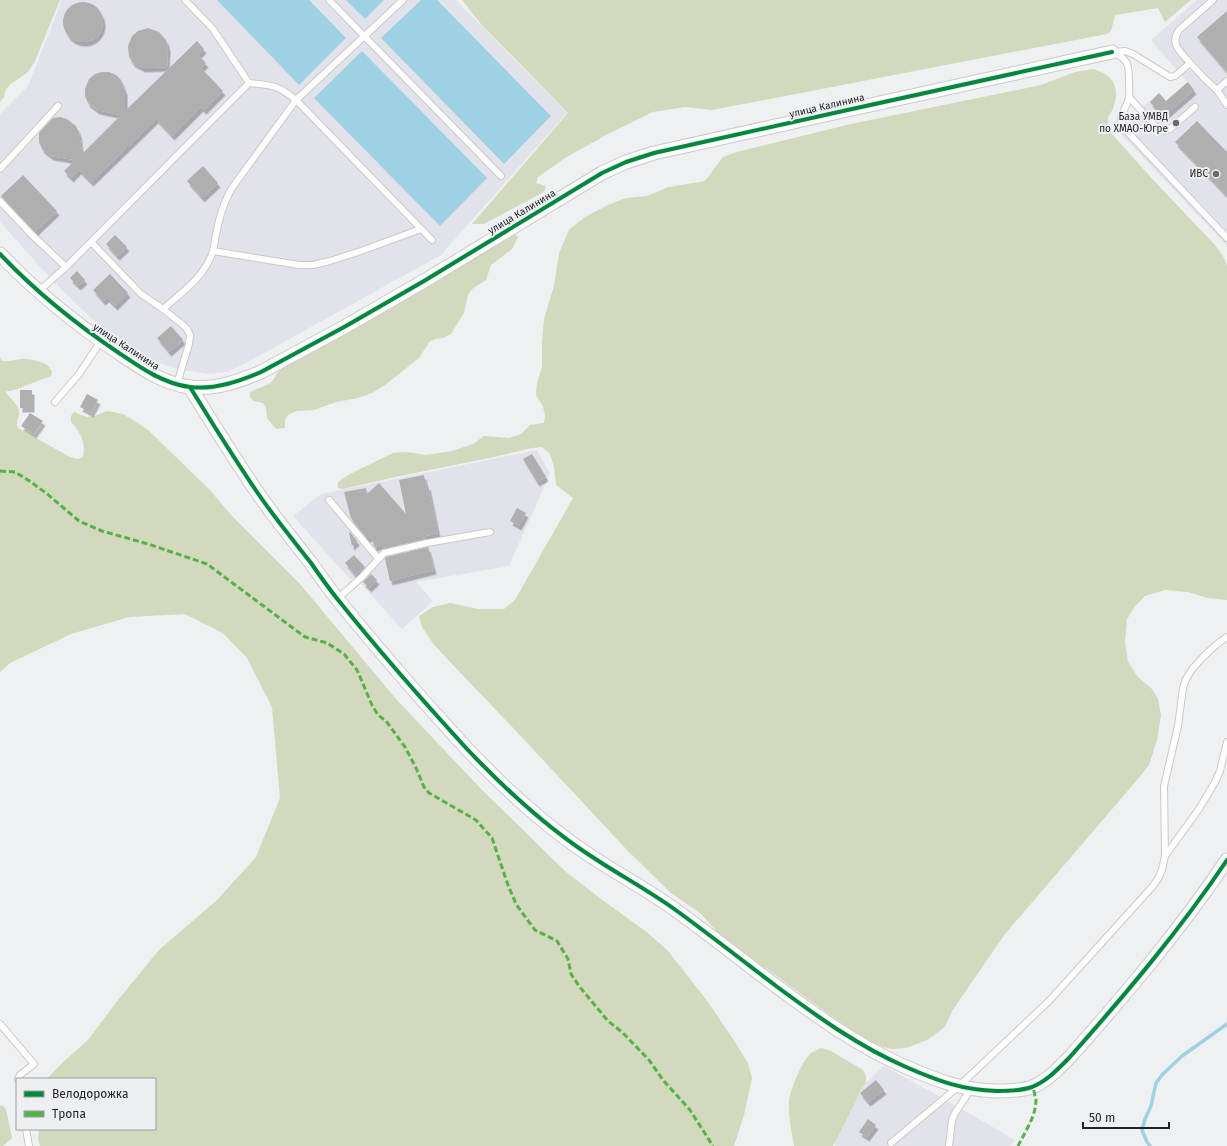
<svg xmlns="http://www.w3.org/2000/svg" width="1227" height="1146" viewBox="0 0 1227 1146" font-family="'Fira Sans',sans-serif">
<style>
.built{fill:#e2e3ea}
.green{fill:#d2d9bd}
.water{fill:#9ed1e4}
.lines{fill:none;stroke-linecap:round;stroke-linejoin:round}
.stream{stroke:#9ed1e4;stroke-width:3.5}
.building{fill:#afafb0;filter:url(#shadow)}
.lane-casing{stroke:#cacacb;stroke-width:8}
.street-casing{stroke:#cacacb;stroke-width:15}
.lane{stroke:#fdfdfd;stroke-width:6}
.street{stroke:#fdfdfd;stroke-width:13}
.quiet{stroke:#55b245;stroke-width:3;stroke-dasharray:6 3;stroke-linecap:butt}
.cycleway-casing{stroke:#eeeff2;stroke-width:6}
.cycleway{stroke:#00873e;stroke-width:4}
.poi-dot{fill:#6b6b6d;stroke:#eeeff2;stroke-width:1.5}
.labels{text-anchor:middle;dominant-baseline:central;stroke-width:4;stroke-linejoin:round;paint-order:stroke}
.street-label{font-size:10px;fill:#242426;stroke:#eeeff2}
.poi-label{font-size:10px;fill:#242426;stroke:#eeeff2;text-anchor:end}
</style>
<defs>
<filter id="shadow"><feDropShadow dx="2.5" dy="4.5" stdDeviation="0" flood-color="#0004"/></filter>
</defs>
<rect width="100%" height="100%" fill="#eff0f1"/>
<g class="built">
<polygon points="62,0 456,0 567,113 441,255 248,362 227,372 208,374 181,370 162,364 136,351 116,339 93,320 52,280 0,222 0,114 28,86"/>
<polygon points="1197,0 1227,0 1227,246 1117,130 1159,93 1166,101 1187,82 1151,40"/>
<polygon points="537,450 550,473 509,566 416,582 433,601 402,629 355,577 351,580 293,516 321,494"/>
<polygon points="884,1066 944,1099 1015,1140 1010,1146 835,1146 836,1135 861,1087"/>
</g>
<g class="green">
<polygon points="0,0 60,0 35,61 28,72 11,84 6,89 4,97 0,102"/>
<polygon points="462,0 1191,0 1165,22 1158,8 1115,15 1111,31 1107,34 712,110 685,107 653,112 608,134 565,158 538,177 536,183 546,186 544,192 484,224 472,224 568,113 481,24"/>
<path d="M1093,69C1107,73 1117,80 1116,96C1115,105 1113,110 1108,117V126L1111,133L1156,183L1215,245L1223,256L1227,265V600L1208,598L1188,592L1165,590L1145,596L1136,605L1127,619L1125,642L1128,662L1138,677L1152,689L1158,699L1161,715L1157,740L1149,765L1137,780L1005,934L952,1011L945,1027L927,1040L906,1048L892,1049L883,1047L869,1042L823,1010L719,934L700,913L671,893L627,850L516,731L435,646L422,627L419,616L433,607L450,603L478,609H504L515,600L573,498L556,485L554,467L550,454L542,447L532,448L494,457L400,476L343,489L338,488V482L350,474L393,453L406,452L426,455L452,451L473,444L484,436L509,438L521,434L530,425L544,423L545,416L543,406L536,395L537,383L542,367V342L544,319L554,286L559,253L569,230L585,217L608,205L626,198L647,196L669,187L705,181L723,157L737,152L851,124L1041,85L1075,72Z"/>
<polygon points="516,235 518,237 512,249 491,265 486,280 472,289 468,295 464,313 451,334 443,338 435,339 430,341 419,358 385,385 372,393 358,398 336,402 314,410 297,411 289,414 285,420 285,428 276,429 267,418 266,408 263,403 253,401 250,397 250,392 269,384 273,380 278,372 286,364 373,318 511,236"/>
<path d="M0,358L2,361C9,362 14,360 21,359C27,358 44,362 48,366C49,367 52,371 52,371L51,376L17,389L5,392C9,397 19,405 19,412C20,418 15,422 18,428L70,457L78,459L83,457C86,443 81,432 71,422V416L74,412L87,417L95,416L107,411L123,414L147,429L209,489L231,515L300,584L396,699L482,790L565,871L601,899L648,933L668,951L708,1002L737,1045L748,1063L752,1078L744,1115L734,1146H40L38,1138L39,1129H155V1079H47L61,1064L88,1040L118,1000L159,950L217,900L256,857L280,798L272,707L247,658L223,633L185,614L129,617L71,634L10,663L0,672Z"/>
<path d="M821,1048L831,1051L863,1070C872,1083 860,1086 858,1097L833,1146H794C792,1132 788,1117 789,1102C789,1092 803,1060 810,1054C813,1051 818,1050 821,1048Z"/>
<polygon points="2,1105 6,1109 12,1138 3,1146 0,1146 0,1106"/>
</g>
<g class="water">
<polygon points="217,0 309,0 346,38 299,85"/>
<polygon points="346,0 384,0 365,19"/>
<polygon points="421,0 437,0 551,116 504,164 381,38"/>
<polygon points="362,51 487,178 440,226 314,98"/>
</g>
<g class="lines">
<polyline class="stream" points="1150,1146 1147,1142 1142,1130 1145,1119 1151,1106 1156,1083 1162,1075 1182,1056 1227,1024"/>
</g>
<g class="building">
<circle cx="83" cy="22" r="20"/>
<polygon points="1227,11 1227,72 1197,37"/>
<polygon points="148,28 159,32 166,40 168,47 167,67 143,68 133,63 129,57 128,46 132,36 138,31"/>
<polygon points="197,41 204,49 198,55 206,63 201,68 223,91 204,110 201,107 172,136 156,119 91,182 79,170 71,178 64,171 75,160 51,156 42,149 39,142 39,133 53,118 60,117 67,119 76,126 79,133 82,154 121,115 97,110 88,103 85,96 85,89 89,79 95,74 102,72 109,72 116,75 121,80 125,91 125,111"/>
<polygon points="1188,82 1194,90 1163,117 1150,102 1159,93 1166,101"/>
<polygon points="1197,121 1227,152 1227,196 1175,142"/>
<polygon points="203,166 218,183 202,198 187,181"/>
<polygon points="23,175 57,211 35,232 1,196"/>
<polygon points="115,235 127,247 117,256 106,244"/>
<polygon points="77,271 85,280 78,286 70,278"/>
<polygon points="110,274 128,293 115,306 107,298 103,301 93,290"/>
<polygon points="171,326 183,340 169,352 157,338"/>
<rect x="20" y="390" width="12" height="18"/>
<polygon points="87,394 98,400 91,413 80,407"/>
<polygon points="30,413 43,421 34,434 21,426"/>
<polygon points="532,454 546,477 537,482 523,459"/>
<polygon points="424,475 426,486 428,485 438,533 425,536 426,539 382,549 382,545 374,547 372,537 367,538 351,518 344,492 366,488 367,494 379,483 406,514 399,480"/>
<polygon points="517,508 526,513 519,526 510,521"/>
<polygon points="350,532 357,541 352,546 349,533"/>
<polygon points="428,547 434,570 390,581 385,559 386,557"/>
<polygon points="354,555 365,567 357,575 356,574 355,575 345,563"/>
<polygon points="371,574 377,580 369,588 363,582"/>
<polygon points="876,1080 884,1090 868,1102 860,1093"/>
<polygon points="868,1119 876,1125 867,1137 859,1132"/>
</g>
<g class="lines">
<g class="lane-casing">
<g id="lane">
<polyline points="185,0 213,29 249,83"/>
<polyline points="329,0 501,176"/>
<path d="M1112,52C1129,59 1129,65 1129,82C1129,87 1130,93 1129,98C1127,106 1119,116 1121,125L1227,238"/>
<polyline points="1113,52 1125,51 1133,54 1170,77 1175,76 1190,63 1206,80 1217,90 1227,81"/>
<path d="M1190,63C1181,52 1169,44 1179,30L1213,0"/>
<polyline points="1217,90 1227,105"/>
<polyline points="1129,97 1156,127 1164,131 1170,129 1195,107"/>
<polyline points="0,169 58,106"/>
<polyline points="0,201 31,234 66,267"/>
<polyline points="91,242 141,294 163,309"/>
<path d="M213,251C217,228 220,209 232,188L296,100L432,240"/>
<path d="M39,291L66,267L249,83C272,85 278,85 296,100L403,0"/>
<path d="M177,384L189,344L190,335L187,329L183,325L163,309C182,292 205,277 213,251L299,265H313L330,261L361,251L421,229"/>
<polyline points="55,402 79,374 101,341"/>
<polyline points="329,500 378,558"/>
<polyline points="337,599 362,577 384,553 427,543 490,532"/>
<polyline points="1165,856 1199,809 1215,782 1220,771 1227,742"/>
<polyline points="0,1024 34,1064 20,1075 18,1079"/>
<polyline points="26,1129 29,1146"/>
<polyline points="891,1143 958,1087 1049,1001 1153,886 1159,877 1162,870 1165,856 1164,786 1178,726 1183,688 1186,679 1193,668 1205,655 1217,644 1227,637"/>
<polyline points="949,1146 952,1120 955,1113 971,1089"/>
</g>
</g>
<g class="street-casing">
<g id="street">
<path d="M0,254C36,292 76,324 119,353C141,368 164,384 190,387C215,390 240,381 261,372L346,326L424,281L602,173L626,162L654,153L843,111L1112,52"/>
<path d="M190,387C212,423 234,458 257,492C274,517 293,540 311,563C320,576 329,589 339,601C380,652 423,701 467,749C506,790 549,830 597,860C623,877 651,892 677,911C710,935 743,961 776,986C818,1017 858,1046 906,1067C938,1081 962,1090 997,1091C1008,1091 1021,1091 1032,1087C1047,1081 1058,1069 1069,1058C1125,995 1180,930 1227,860"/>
</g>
</g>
<use href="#lane" class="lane"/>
<use href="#street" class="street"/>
<g class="quiet">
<polyline points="0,471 15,472 28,480 46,493 79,521 102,531 148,544 207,564 305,637 327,643 344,654 357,670 372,705 378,715 386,721 405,747 416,768 424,787 429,793 476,820 492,838 508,885 516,904 526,918 535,930 557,941 568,959 571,974 579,986 608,1021 623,1033 649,1060 663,1080 690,1110 713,1146"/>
<path d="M1018,1146C1025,1132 1036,1116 1036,1100C1035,1096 1034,1091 1033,1087"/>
</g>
<g class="cycleway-casing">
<g id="cycleway">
<path d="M0,254C36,292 76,324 119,353C141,368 164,384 190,387C215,390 240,381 261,372L346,326L424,281L602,173L626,162L654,153L843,111L1112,52"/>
<path d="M190,387C212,423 234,458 257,492C274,517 293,540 311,563C320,576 329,589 339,601C380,652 423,701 467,749C506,790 549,830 597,860C623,877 651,892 677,911C710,935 743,961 776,986C818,1017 858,1046 906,1067C938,1081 962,1090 997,1091C1008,1091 1021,1091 1032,1087C1047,1081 1058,1069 1069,1058C1125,995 1180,930 1227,860"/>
</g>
</g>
<use href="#cycleway" class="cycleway"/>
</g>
<g class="poi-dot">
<circle cx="1176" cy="123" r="4"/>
<circle cx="1216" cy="174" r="4"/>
</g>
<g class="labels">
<g class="street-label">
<text transform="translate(827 106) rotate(-13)">улица Калинина</text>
<text transform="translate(522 212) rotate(-31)">улица Калинина</text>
<text transform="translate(126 347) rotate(33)">улица Калинина</text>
</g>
<g class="poi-label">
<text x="1168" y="117">База УМВД<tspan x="1168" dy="12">по ХМАО-Югре</tspan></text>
<text x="1208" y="174">ИВС</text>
</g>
</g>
<rect x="16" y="1078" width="140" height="52" fill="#eeeff2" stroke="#9d9ea0"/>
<rect x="24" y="1091" width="20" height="6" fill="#00873e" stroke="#9d9ea0"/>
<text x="52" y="1098" font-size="12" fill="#242426">Велодорожка</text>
<rect x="24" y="1111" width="20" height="6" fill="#55b245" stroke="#9d9ea0"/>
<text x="52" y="1118" font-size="12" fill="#242426">Тропа</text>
<path d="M1083 1122v6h86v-6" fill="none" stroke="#242426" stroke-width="2"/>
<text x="1089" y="1122" font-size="12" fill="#242426" stroke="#eeeff2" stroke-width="3" paint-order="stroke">50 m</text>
</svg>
